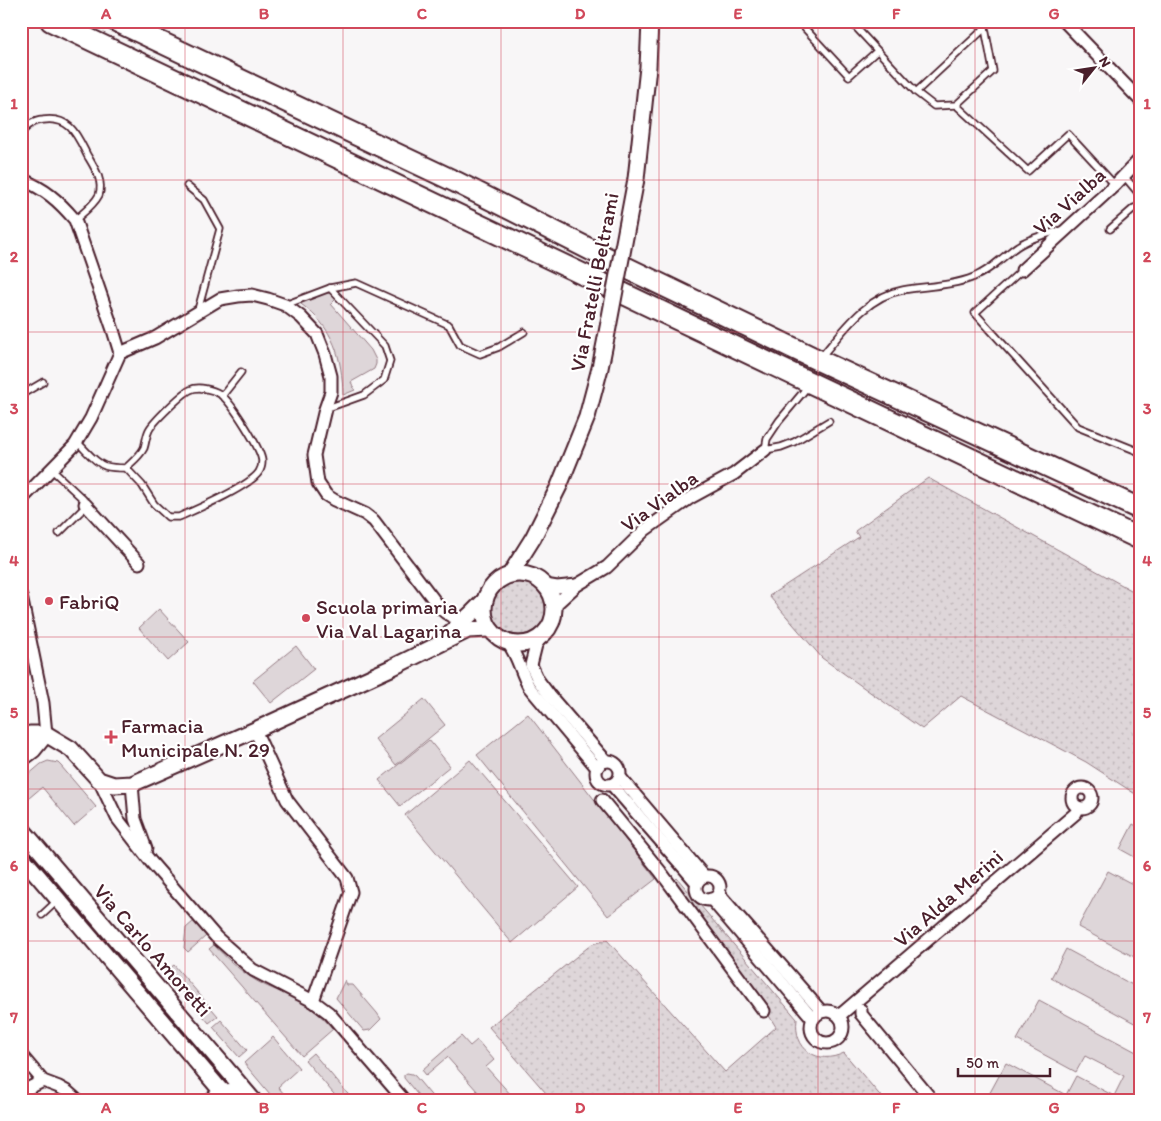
<svg xmlns="http://www.w3.org/2000/svg" width="1161" height="1121" viewBox="0 0 1161 1121" font-family="Itim,sans-serif">
<style>
.grass{fill:url(#grass-dots);stroke:#947a82}
.garden{fill:#ded6d9;stroke:#947a82}
.lines{fill:none;stroke-linecap:round;stroke-linejoin:round}
.lane-casing{stroke:#4a1f2b;stroke-width:9}
.street-casing{stroke:#4a1f2b;stroke-width:15}
.secondary-casing{stroke:#4a1f2b;stroke-width:19}
.highway-casing{stroke:#4a1f2b;stroke-width:24}
.lane{stroke:#fff;stroke-width:5.5}
.street{stroke:#fff;stroke-width:11}
.secondary{stroke:#fff;stroke-width:15}
.highway{stroke:#fff;stroke-width:20}
.secondary-bridge-casing{stroke:#4a1f2b;stroke-width:19;stroke-linecap:butt}
.secondary-bridge{stroke:#fff;stroke-width:15}
.grid{fill:none;stroke:#d1495b;stroke-width:1;stroke-opacity:0.55}
.poi-dot{fill:#d1495b;stroke:#fff;stroke-width:2}
.labels{text-anchor:middle;dominant-baseline:central;stroke-width:4.5;stroke-linejoin:round;paint-order:stroke}
.street-label{font-size:21px;fill:#4a1f2b;stroke:#fff}
.poi-label{font-size:21px;fill:#4a1f2b;stroke:#fff;text-anchor:start}
.neatline{fill:none;stroke:#d1495b;stroke-width:2}
.grid-label{font-size:16px;text-anchor:middle;font-weight:bold;fill:#d1495b}
</style>
<defs>
<pattern id="grass-dots" width="8" height="8" patternUnits="userSpaceOnUse" patternTransform="scale(1.25)"><rect width="8" height="8" fill="#ded6d9"/><path d="M2 2h.1M6 6h.1" fill="none" stroke="#c0b7ba" stroke-width="1.8" stroke-linecap="round"/></pattern>
</defs>
<rect width="100%" height="100%" fill="#f8f6f7"/>
<filter id="ink" filterUnits="userSpaceOnUse"><feTurbulence type="fractalNoise" baseFrequency=".02" numOctaves="2"/><feDisplacementMap in="SourceGraphic" scale="10" xChannelSelector="R" yChannelSelector="G"/><feConvolveMatrix kernelMatrix="1 2 1 2 8 2 1 2 1" color-interpolation-filters="sRGB"/></filter>
<g filter="url(#ink)">
<g class="grass">
<polygon points="928,478 1140,595 1140,797 1086,762 961,696 922,729 822,658 769,596 859,537 855,531"/>
<circle cx="519" cy="608" r="27"/>
<path d="M677,878L797,1019C793,1049 817,1066 844,1053L884,1100H552L489,1027L592,944L607,940L725,1072L776,1027L745,977L672,883Z"/>
</g>
<g class="garden">
<path d="M326,293C331,293 333,294 337,298L331,304L371,350L376,360V364L374,369L351,382L355,390L343,395C342,357 334,328 301,304L304,301Z"/>
<polygon points="159,609 189,642 168,661 139,628"/>
<polygon points="296,646 314,669 271,703 253,681"/>
<polygon points="424,699 445,725 396,765 375,739"/>
<polygon points="528,714 656,879 608,916 477,755"/>
<polygon points="429,740 450,766 400,806 379,780"/>
<polygon points="470,760 578,887 512,943 405,815"/>
<polygon points="48,761 58,763 61,766 96,807 74,826 42,787 22,804 21,803 21,781 41,764"/>
<polygon points="1133,824 1140,828 1140,860 1120,849"/>
<polygon points="1108,871 1140,888 1140,960 1078,927"/>
<polygon points="194,921 206,936 188,952 184,948 186,928"/>
<path d="M214,945C225,957 238,969 252,978C265,987 280,991 294,998C310,1006 322,1016 333,1029L302,1056L209,949Z"/>
<polygon points="1066,949 1140,989 1140,1026 1051,978"/>
<polygon points="174,965 218,1016 209,1023 166,971"/>
<polygon points="345,980 347,985 353,985 377,1013 381,1019 370,1030 364,1031 336,998"/>
<polygon points="1039,1000 1140,1054 1140,1100 986,1100 1006,1063 1066,1095 1076,1076 1114,1096 1124,1076 1085,1056 1076,1072 1017,1040"/>
<polygon points="221,1020 247,1050 239,1057 213,1027"/>
<polygon points="461,1036 470,1046 477,1040 494,1060 486,1067 512,1096 507,1100 485,1100 447,1057 426,1075 422,1070"/>
<polygon points="273,1037 299,1068 278,1087 285,1095 280,1100 275,1100 244,1063"/>
<polygon points="313,1053 353,1100 339,1100 305,1060"/>
<polygon points="407,1073 412,1074 415,1076 435,1100 422,1100 404,1078 404,1075"/>
</g>
<g class="lines">
<g class="lane-casing">
<g id="lane">
<polyline points="798,21 849,76 877,51"/>
<polyline points="850,21 916,92 934,106 956,105 993,71 985,28"/>
<polyline points="916,92 985,28 978,21"/>
<polyline points="956,105 1028,171 1068,134 1115,185"/>
<path d="M21,133C28,125 33,121 43,120C70,116 77,135 87,155C94,167 104,181 99,195C94,205 83,213 75,220"/>
<polyline points="1124,176 1140,195"/>
<polyline points="187,186 204,200 220,229 198,310"/>
<polyline points="1110,229 1134,208 1140,206"/>
<polyline points="1022,270 975,313 1078,427 1140,452"/>
<polyline points="285,305 330,288 356,283 449,325 460,345 480,354 499,347 524,332"/>
<path d="M821,357C843,331 867,296 903,290C927,286 952,286 974,277C983,273 993,266 1000,260C1008,254 1015,246 1025,242C1036,236 1049,234 1061,230"/>
<polyline points="809,385 779,421 767,439 765,450 781,447 794,442 829,421"/>
<polyline points="21,395 43,382"/>
<polyline points="222,396 241,372"/>
<polyline points="325,409 364,395 384,380 390,361 385,346 330,288"/>
<path d="M77,442C86,450 94,462 105,466C112,468 119,468 126,468L142,485L154,504L168,517H179C197,509 249,487 259,472C261,469 262,465 262,461C261,449 231,401 220,394C212,389 198,386 190,390C182,394 153,422 149,430C146,436 146,442 144,448C140,456 132,462 126,468"/>
<polyline points="52,470 83,499 85,504 84,508 59,533"/>
<polyline points="42,915 57,901"/>
</g>
</g>
<g class="street-casing">
<g id="street">
<polyline points="1064,21 1140,100"/>
<path d="M21,179C45,189 58,200 75,220L113,330L120,353"/>
<polyline points="1022,270 1115,185 1140,159"/>
<path d="M120,353L155,338L220,299L238,296L252,295L268,299L285,305L301,317L317,334L325,354L331,376V392L325,409L314,455L318,483L326,495L334,500L365,514L374,521L440,608C447,615 455,619 465,620"/>
<polyline points="21,500 75,445 91,418 120,353"/>
<polyline points="85,504 139,563"/>
<polyline points="545,585 557,587 577,585"/>
<polyline points="21,596 43,703 46,734"/>
<polyline points="554,606 577,585 607,567 645,530 690,498 734,474 765,450"/>
<polyline points="541,637 536,645 531,665 538,680 550,696 606,761"/>
<path d="M508,643C518,656 521,673 529,687L597,768"/>
<polyline points="255,730 287,800 347,878 351,892 313,1001"/>
<circle cx="608" cy="773" r="12"/>
<polyline points="620,777 704,876"/>
<polyline points="99,780 117,818 151,862 216,937 253,970 313,1001 329,1013 404,1100"/>
<polyline points="132,784 135,819 146,849"/>
<polyline points="612,785 697,883"/>
<circle cx="1082" cy="798" r="10"/>
<polyline points="602,800 660,871 764,1011"/>
<circle cx="708" cy="888" r="12"/>
<polyline points="719,894 821,1011"/>
<polyline points="711,899 813,1019"/>
<polyline points="861,1010 861,1014 932,1100"/>
<circle cx="827" cy="1027" r="16"/>
<polyline points="839,1016 1076,813 1078,807"/>
<polyline points="21,1055 43,1081 59,1087 68,1092 77,1100"/>
<polyline points="21,1092 43,1081"/>
<polyline points="210,1100 220,1090 243,1089 241,1100"/>
</g>
</g>
<g class="secondary-casing">
<g id="secondary">
<polyline points="636,179 648,67 650,21"/>
<polyline points="511,573 533,538 559,486 587,417 600,368 606,338"/>
<circle cx="519" cy="609" r="35"/>
<polyline points="449,634 472,613 485,600"/>
<polyline points="21,740 30,734 46,734 71,749 99,780 114,785 132,784 255,730 393,667 468,630 489,629"/>
<polyline points="21,759 33,750 46,734"/>
<polyline points="21,828 253,1100"/>
<polyline points="21,856 229,1100"/>
</g>
</g>
<g class="highway-casing">
<g id="highway">
<polyline points="51,21 811,383 1140,539"/>
<polyline points="116,21 456,182 629,269 818,360 1140,509"/>
</g>
</g>
<use href="#lane" class="lane"/>
<use href="#street" class="street"/>
<use href="#secondary" class="secondary"/>
<use href="#highway" class="highway"/>
<g class="secondary-bridge-casing">
<polyline id="secondary-bridge" points="606,338 636,179"/>
</g>
<use href="#secondary-bridge" class="secondary-bridge"/>
</g>
</g>
<path class="grid" d="M185,21V1100M343,21V1100M501,21V1100M659,21V1100M818,21V1100M975,21V1100M21,180H1140M21,332H1140M21,484H1140M21,637H1140M21,789H1140M21,941H1140"/>
<g class="poi-dot">
<circle cx="49" cy="601" r="5"/>
<circle cx="306" cy="618" r="5"/>
<path d="M108.5 729.5h5v5h5v5h-5v5h-5v-5h-5v-5h5z"/>
</g>
<g class="labels">
<g class="street-label">
<text transform="translate(1069 201) rotate(-42)">Via Vialba</text>
<text transform="translate(594 282) rotate(-79)">Via Fratelli Beltrami</text>
<text transform="translate(659 501) rotate(-36)">Via Vialba</text>
<text transform="translate(948 898) rotate(-41)">Via Alda Merini</text>
<text transform="translate(153 950) rotate(49)">Via Carlo Amoretti</text>
</g>
<g class="poi-label">
<text x="59" y="601">FabriQ</text>
<text x="316" y="606">Scuola primaria<tspan x="316" dy="24">Via Val Lagarina</tspan></text>
<text x="121" y="725">Farmacia<tspan x="121" dy="24">Municipale N. 29</tspan></text>
</g>
</g>
<rect width="1161" height="1121" fill="none" stroke="#fff" stroke-width="55"/>
<g transform="translate(1094 68) rotate(60)" stroke="#ffffff" stroke-width="4" paint-order="stroke">
<path d="M0-4L9 19L0 12L-9 19Z" fill="#4a1f2b"/>
<text y="-8" font-size="14" font-weight="bold" text-anchor="middle" fill="#4a1f2b">N</text>
</g>
<path d="M958 1068v8h92v-8" fill="none" stroke="#4a1f2b" stroke-width="2.5"/>
<text x="966" y="1068" font-size="15" fill="#4a1f2b" stroke="#ffffff" stroke-width="4" paint-order="stroke">50 m</text>
<rect x="28" y="28" width="1106" height="1066" class="neatline"/>
<g class="grid-label">
<text x="106" y="19">A</text>
<text x="264" y="19">B</text>
<text x="422" y="19">C</text>
<text x="580" y="19">D</text>
<text x="738" y="19">E</text>
<text x="896" y="19">F</text>
<text x="1054" y="19">G</text>
<text x="14" y="109">1</text>
<text x="1147" y="109">1</text>
<text x="14" y="262">2</text>
<text x="1147" y="262">2</text>
<text x="14" y="414">3</text>
<text x="1147" y="414">3</text>
<text x="14" y="566">4</text>
<text x="1147" y="566">4</text>
<text x="14" y="718">5</text>
<text x="1147" y="718">5</text>
<text x="14" y="871">6</text>
<text x="1147" y="871">6</text>
<text x="14" y="1023">7</text>
<text x="1147" y="1023">7</text>
<text x="106" y="1113">A</text>
<text x="264" y="1113">B</text>
<text x="422" y="1113">C</text>
<text x="580" y="1113">D</text>
<text x="738" y="1113">E</text>
<text x="896" y="1113">F</text>
<text x="1054" y="1113">G</text>
</g>
</svg>
